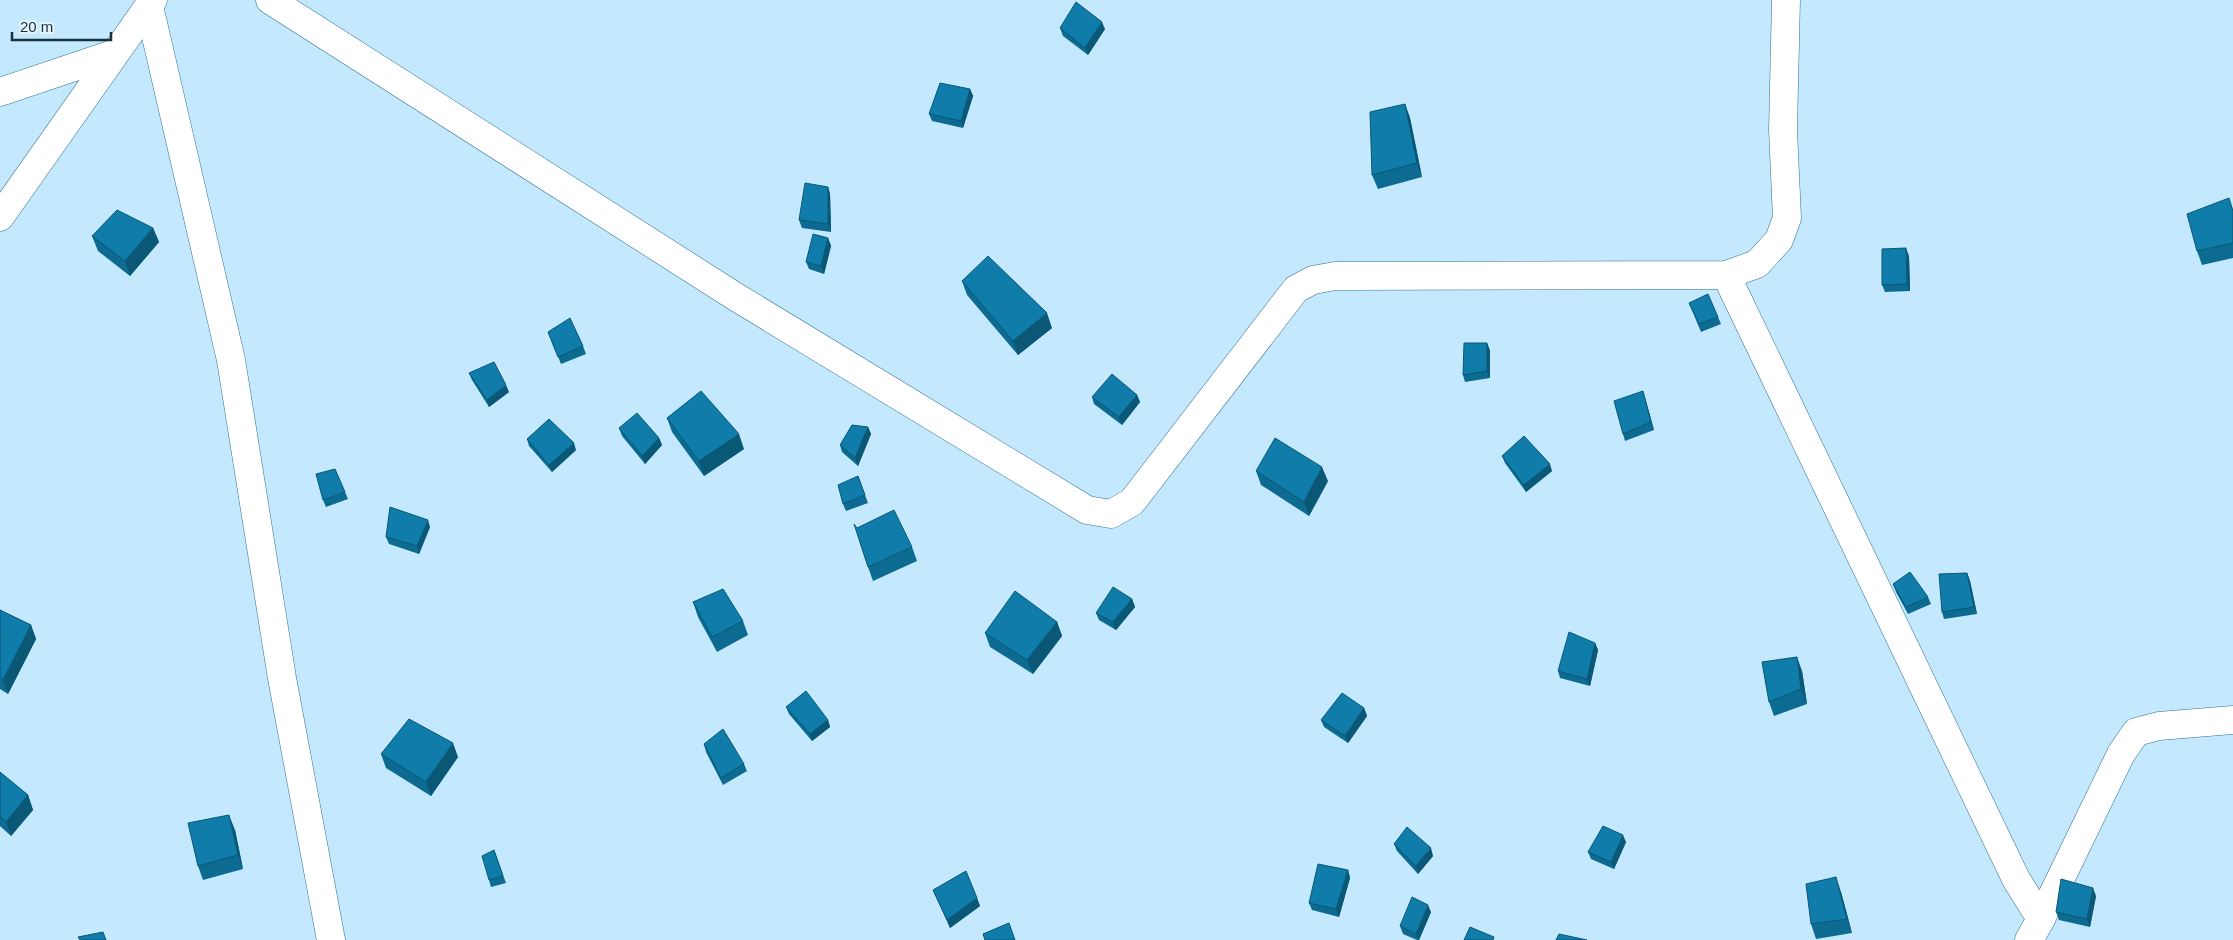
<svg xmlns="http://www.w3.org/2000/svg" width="2233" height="940" viewBox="0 0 2233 940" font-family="Helvetica,sans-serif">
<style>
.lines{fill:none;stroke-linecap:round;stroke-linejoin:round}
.minor-casing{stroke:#317090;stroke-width:29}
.minor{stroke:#fff;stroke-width:28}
.wall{fill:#0d6b91}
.shaded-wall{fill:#0a5776}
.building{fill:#0f7ca9;stroke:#0a5776}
</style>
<rect width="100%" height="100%" fill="#c4e9ff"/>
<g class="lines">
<g class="minor-casing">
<g id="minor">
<polyline points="270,0 736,297 1087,510 1111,514 1132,502 1296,289 1313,280 1335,276 1726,275 1757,264 1779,240 1787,218 1783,130 1786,0"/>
<polyline points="149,6 231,360 282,678 331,940"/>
<polyline points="0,92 113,54"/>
<polyline points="0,217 153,0"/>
<polyline points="1726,275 2016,879 2041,919 2029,940"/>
<polyline points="2041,919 2121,754 2136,732 2159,726 2233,720"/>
</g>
</g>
<use href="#minor" class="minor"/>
</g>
<g class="wall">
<polygon points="1060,28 1105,29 1088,55 1063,36"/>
<polygon points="970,89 973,96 963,128 932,121 929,114"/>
<polygon points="1405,104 1410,118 1422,177 1378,189 1372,175"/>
<polygon points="828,187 830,194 831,232 802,228 799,220"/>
<polygon points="2233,210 2233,258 2202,265 2197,251"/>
<polygon points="153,228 159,242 130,276 98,251 92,236"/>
<polygon points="828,238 831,246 824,274 809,269 806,262"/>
<polygon points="1909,256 1910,291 1885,292 1882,285"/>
<polygon points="962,281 1052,328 1018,355 967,295"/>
<polygon points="1689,303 1718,317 1721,324 1701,332"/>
<polygon points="548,332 583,346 586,354 561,364"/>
<polygon points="1490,350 1490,378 1465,382 1463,375"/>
<polygon points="469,373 509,392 489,407 472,380"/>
<polygon points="1137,395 1140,402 1122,425 1094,404 1092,397"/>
<polygon points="1645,398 1654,430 1625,441 1623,434"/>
<polygon points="667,418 744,449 704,476 672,432"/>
<polygon points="868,427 871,434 858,466 842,452 840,445"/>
<polygon points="619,428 659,438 662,445 645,464 622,436"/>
<polygon points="527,439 576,450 552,472 529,446"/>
<polygon points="1502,456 1552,471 1526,492 1505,463"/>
<polygon points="1256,471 1328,481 1309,516 1261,485"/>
<polygon points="858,476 868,503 846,511 843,504"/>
<polygon points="345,492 348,499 326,507 323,500"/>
<polygon points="430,527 419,554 389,544 386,537"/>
<polygon points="857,528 912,547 917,561 873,581 868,567"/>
<polygon points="1967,573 1970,581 1977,614 1944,619 1942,612"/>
<polygon points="1893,584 1928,597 1931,604 1908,614 1896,592"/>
<polygon points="1132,599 1135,607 1116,630 1099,620 1096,613"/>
<polygon points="693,602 743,621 748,635 717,652 698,617"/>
<polygon points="0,610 31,625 36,639 8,694 0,689"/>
<polygon points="1057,622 1062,636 1033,674 990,647 985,633"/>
<polygon points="1595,643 1598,650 1590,686 1560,678 1558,671"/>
<polygon points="1802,671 1807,704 1774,716 1769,702"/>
<polygon points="786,707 828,720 830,727 812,741 789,714"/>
<polygon points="1364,708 1367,716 1348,743 1324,727 1321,720"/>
<polygon points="704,744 744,764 747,771 723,785 706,752"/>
<polygon points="381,754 458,757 431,796 386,768"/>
<polygon points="0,772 28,795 33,810 11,836 0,826"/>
<polygon points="235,830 243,869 203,880 198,866"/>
<polygon points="1626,842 1614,869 1591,859 1588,852"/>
<polygon points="1394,844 1433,856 1418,874 1397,851"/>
<polygon points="494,850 506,883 491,887 489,880"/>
<polygon points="1348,870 1350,878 1339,917 1312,910 1309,903"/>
<polygon points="933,890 977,898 980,906 950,928"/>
<polygon points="1841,892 1852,933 1816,939 1811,924"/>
<polygon points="2096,896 2090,927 2059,920 2056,912"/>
<polygon points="1431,912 1419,940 1417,940 1403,934 1400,926"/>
</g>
<g class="shaded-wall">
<polygon points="1102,22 1105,29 1088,55 1085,48"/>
<polygon points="970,89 973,96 963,128 961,121"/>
<polygon points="1405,104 1410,118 1422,177 1417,163"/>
<polygon points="828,187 830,194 831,232 828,224"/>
<polygon points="153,228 159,242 130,276 125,261"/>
<polygon points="828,238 831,246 824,274 821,266"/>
<polygon points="1906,248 1909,256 1910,291 1907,284"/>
<polygon points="1047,313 1052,328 1018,355 1013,341"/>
<polygon points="1487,343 1490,350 1490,378 1487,371"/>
<polygon points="506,385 509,392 489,407 487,400"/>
<polygon points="1643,391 1645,398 1654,430 1651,422"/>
<polygon points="1137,395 1140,402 1122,425 1119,417"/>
<polygon points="868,427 871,434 858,466 855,458"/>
<polygon points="739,434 744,449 704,476 699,461"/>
<polygon points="659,438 662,445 645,464 642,456"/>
<polygon points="574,443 576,450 552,472 549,465"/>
<polygon points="1550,464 1552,471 1526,492 1524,485"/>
<polygon points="1322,467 1328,481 1309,516 1304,502"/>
<polygon points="428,520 430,527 419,554 417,546"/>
<polygon points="1967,573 1970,581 1977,614 1974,607"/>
<polygon points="1132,599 1135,607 1116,630 1113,622"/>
<polygon points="1057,622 1062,636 1033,674 1027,660"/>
<polygon points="31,625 36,639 8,694 3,680"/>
<polygon points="1595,643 1598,650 1590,686 1587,679"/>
<polygon points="1797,657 1802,671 1807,704 1801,689"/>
<polygon points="1364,708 1367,716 1348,743 1345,736"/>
<polygon points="828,720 830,727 812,741 810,734"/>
<polygon points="453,743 458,757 431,796 426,782"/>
<polygon points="28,795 33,810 11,836 6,822"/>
<polygon points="229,815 235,830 243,869 238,855"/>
<polygon points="1623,835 1626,842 1614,869 1611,862"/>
<polygon points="1431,848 1433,856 1418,874 1416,866"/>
<polygon points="1348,870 1350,878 1339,917 1336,909"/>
<polygon points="1836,877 1841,892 1852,933 1847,919"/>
<polygon points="2093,888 2096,896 2090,927 2087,919"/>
<polygon points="977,898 980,906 950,928 947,920"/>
<polygon points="1428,905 1431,912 1419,940 1416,934"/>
</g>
<g class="building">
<polygon points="1076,2 1102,22 1085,48 1060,28"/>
<polygon points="940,83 970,89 961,121 929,114"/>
<polygon points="1405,104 1417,163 1372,175 1370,112"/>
<polygon points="805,183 828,187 828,224 799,220"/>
<polygon points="2229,198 2233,211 2233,243 2197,251 2187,214"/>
<polygon points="117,210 153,228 125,261 92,236"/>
<polygon points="813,234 828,238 821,266 806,262"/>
<polygon points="1906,248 1907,284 1882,285 1882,249"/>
<polygon points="988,256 1047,313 1013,341 962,281"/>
<polygon points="1708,294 1718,317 1699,324 1689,303"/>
<polygon points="570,318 583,346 558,357 548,332"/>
<polygon points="1464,343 1487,343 1487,371 1463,375"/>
<polygon points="494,362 506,385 487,400 469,373"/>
<polygon points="1112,374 1137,395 1119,417 1092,397"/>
<polygon points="701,391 739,434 699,461 667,418"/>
<polygon points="1643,391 1651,422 1623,434 1614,401"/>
<polygon points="637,413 659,438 642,456 619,428"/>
<polygon points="549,419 574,443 549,465 527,439"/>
<polygon points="852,425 868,427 855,458 840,445"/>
<polygon points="1524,436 1550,464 1524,485 1502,456"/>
<polygon points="1275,438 1322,467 1304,502 1256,471"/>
<polygon points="335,469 345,492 323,500 316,474"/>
<polygon points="858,476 865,495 843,504 838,485"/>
<polygon points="390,507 428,520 417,546 386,537"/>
<polygon points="894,510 912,547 868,567 854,524 857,528"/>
<polygon points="1910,572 1928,597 1906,607 1893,584"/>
<polygon points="1967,573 1974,607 1942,612 1939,574"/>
<polygon points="1113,587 1132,599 1113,622 1096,613"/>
<polygon points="723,589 743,621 712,637 693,602"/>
<polygon points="1015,591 1057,622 1027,660 985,633"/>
<polygon points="0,610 31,625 3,680 0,678"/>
<polygon points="1569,632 1595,643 1587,679 1558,671"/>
<polygon points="1797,657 1801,689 1769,702 1762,662"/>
<polygon points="806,691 828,720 810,734 786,707"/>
<polygon points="1342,693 1364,708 1345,736 1321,720"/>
<polygon points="409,719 453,743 426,782 381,754"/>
<polygon points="723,729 744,764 721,778 704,744"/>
<polygon points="0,772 28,795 6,822 0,816"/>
<polygon points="229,815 238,855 198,866 188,823"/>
<polygon points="1603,826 1623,835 1611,862 1588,852"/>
<polygon points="1407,827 1431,848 1416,866 1394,844"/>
<polygon points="494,850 503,876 489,880 482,856"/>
<polygon points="1318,864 1348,870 1336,909 1309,903"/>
<polygon points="966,871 977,898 947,920 933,890"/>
<polygon points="1836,877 1847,919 1811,924 1806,884"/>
<polygon points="2061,879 2093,888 2087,919 2056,912"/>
<polygon points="1412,897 1428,905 1416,934 1400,926"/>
<polygon points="1009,923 1015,940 985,940 983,934"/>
<polygon points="1470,927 1494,937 1493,940 1464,940"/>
<polygon points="103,932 106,940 80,940 78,937"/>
<polygon points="1559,934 1587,940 1556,940"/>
</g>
<path d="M12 32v8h99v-8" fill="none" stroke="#17313f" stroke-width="2.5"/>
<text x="20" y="32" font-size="15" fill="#17313f" stroke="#e6f2f9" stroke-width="4" paint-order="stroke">20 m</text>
</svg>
